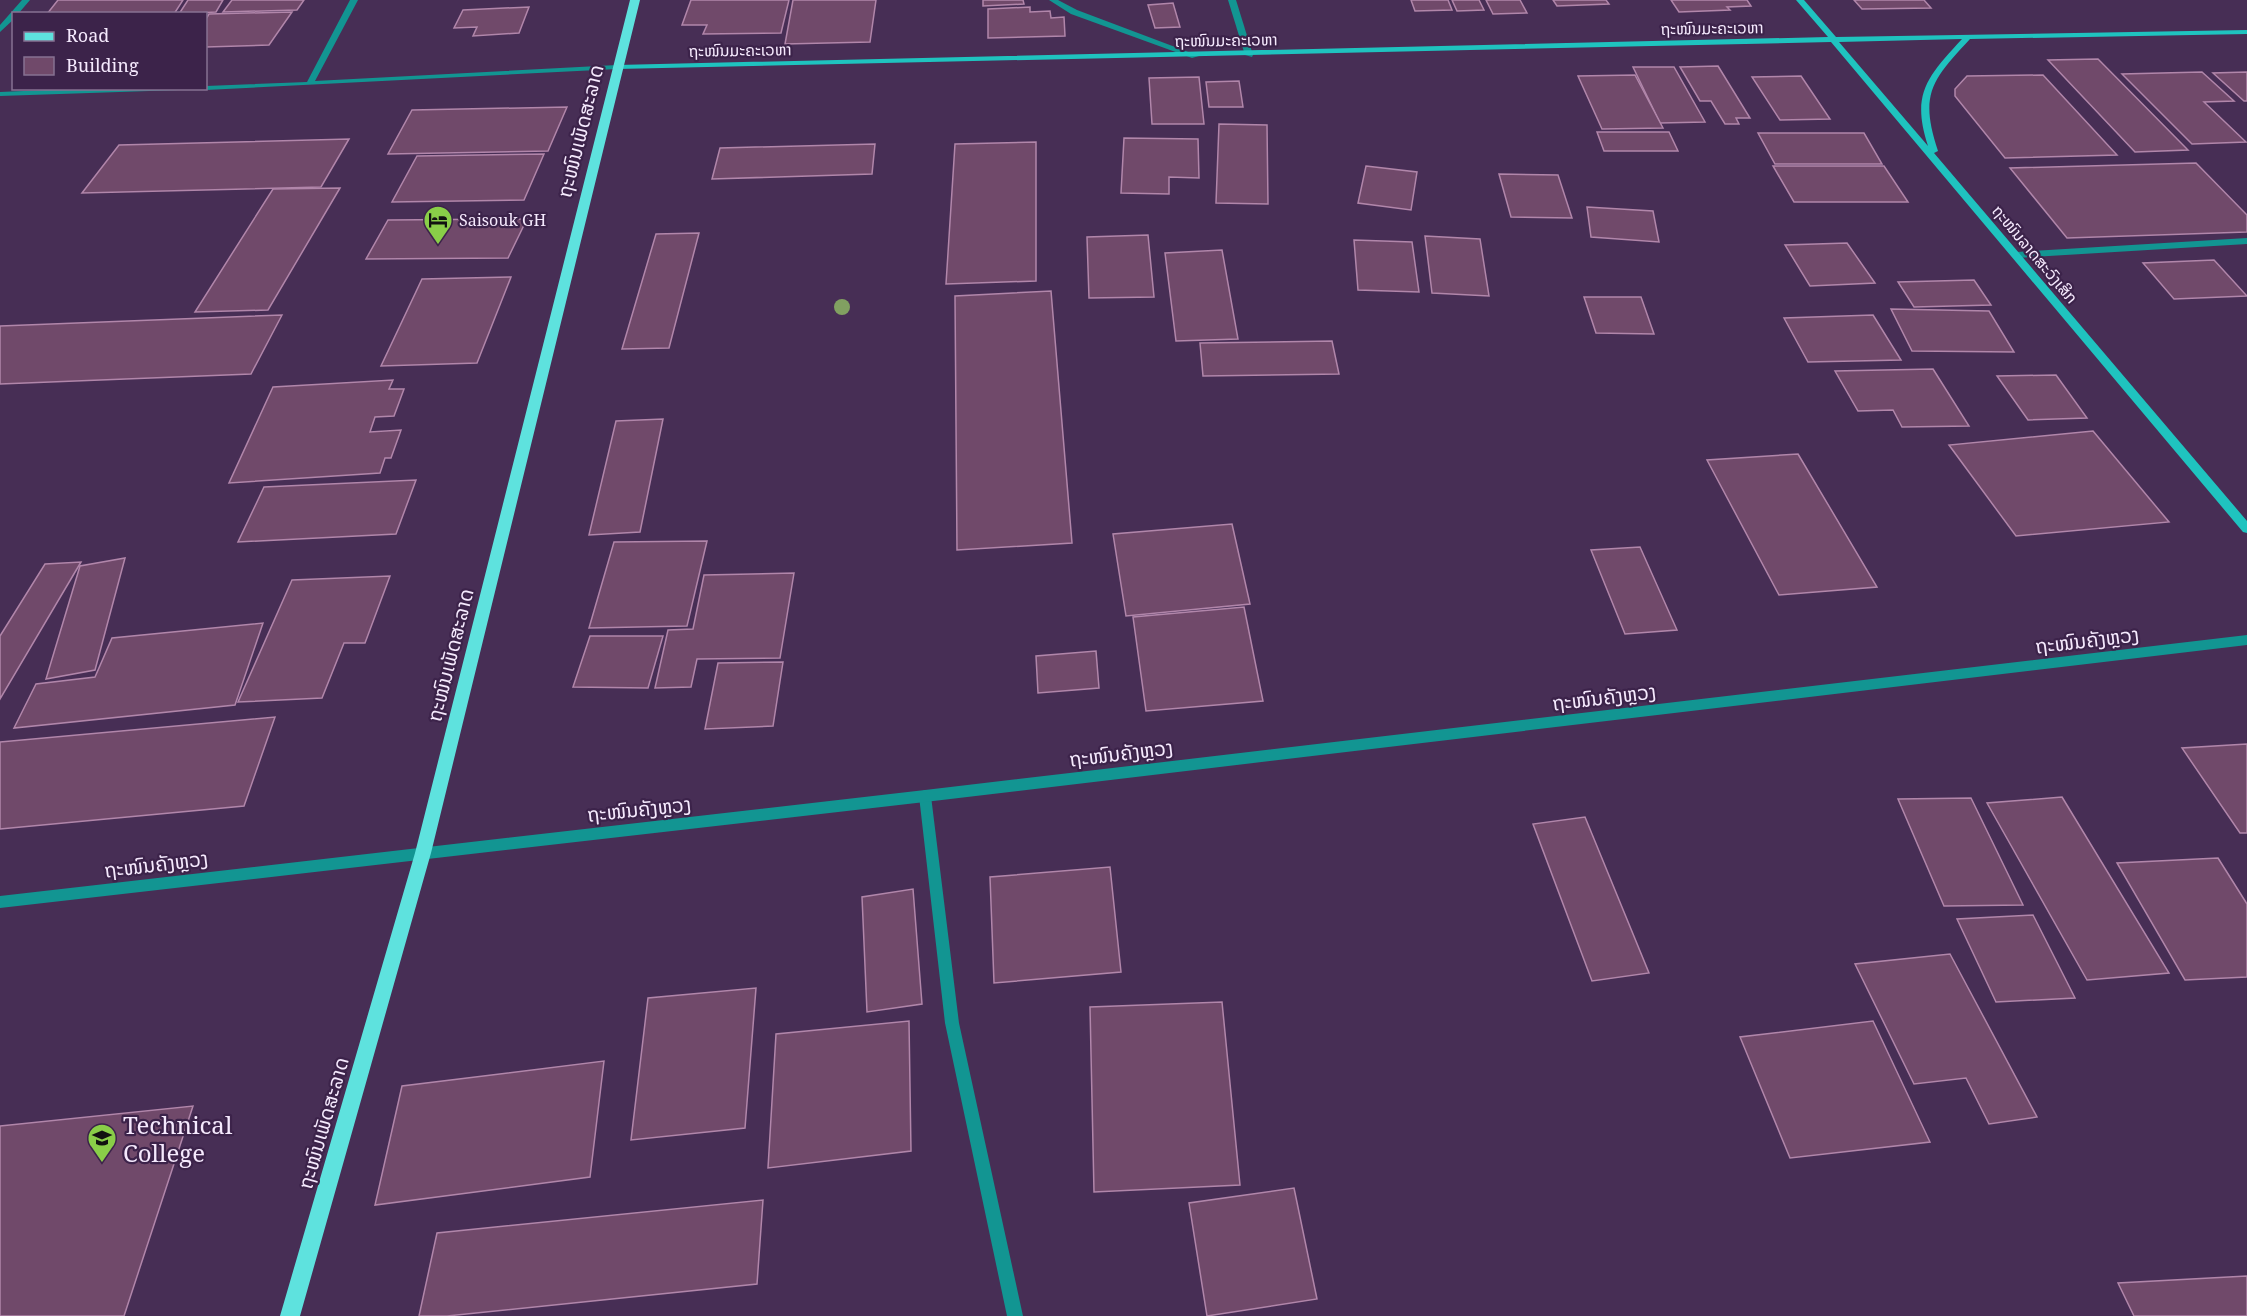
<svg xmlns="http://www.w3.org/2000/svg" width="2247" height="1316" viewBox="0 0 2247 1316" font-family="'Noto Serif','Noto Sans Lao',serif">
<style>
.building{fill:#70496a;stroke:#b186aa;stroke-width:1.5}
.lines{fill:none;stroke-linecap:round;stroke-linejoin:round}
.lane{fill:#129592;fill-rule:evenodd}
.street{fill:#129592;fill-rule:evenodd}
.secondary{fill:#1fc3bf;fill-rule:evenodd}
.primary{fill:#5ee2de;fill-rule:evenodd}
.tree{fill:#81a061}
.labels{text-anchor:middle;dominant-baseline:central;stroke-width:4.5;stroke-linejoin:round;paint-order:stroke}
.far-street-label{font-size:16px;fill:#f5e9fd;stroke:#3c234a}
.far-poi-label{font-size:16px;fill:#f5e9fd;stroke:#3c234a;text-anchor:start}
.street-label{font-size:20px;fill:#f5e9fd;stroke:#3c234a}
.near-poi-label{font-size:24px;fill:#f5e9fd;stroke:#3c234a;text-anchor:start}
</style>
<rect width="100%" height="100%" fill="#472e55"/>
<g class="building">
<polygon points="58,0 183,0 174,14 47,14"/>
<polygon points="188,0 223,0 216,12 179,14"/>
<polygon points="232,0 304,0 297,10 223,12"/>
<polygon points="691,0 789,0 781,33 703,34 707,25 682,25"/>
<polygon points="793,0 876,0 870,42 785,44"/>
<polygon points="983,0 1023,0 1024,4 983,6"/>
<polygon points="1411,0 1448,0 1452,10 1415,11"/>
<polygon points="1452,0 1479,0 1484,10 1457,11"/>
<polygon points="1486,0 1520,0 1527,13 1493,14"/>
<polygon points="1553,0 1606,0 1609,4 1557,6"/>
<polygon points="1671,0 1747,0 1751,6 1727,7 1730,10 1679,12"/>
<polygon points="1854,0 1924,0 1931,8 1862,9"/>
<polygon points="1173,3 1180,27 1155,28 1148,5"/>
<polygon points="529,7 519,33 473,36 477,27 454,28 463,10"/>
<polygon points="1030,7 1030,12 1050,11 1051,18 1064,17 1065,36 988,38 988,9"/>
<polygon points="292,12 269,45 206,47 206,19 209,14"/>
<polygon points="2098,59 2188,150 2135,152 2048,60"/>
<polygon points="1718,66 1750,118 1736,118 1739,124 1725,124 1711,101 1700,101 1680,67"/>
<polygon points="1633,67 1674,67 1705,122 1660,123"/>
<polygon points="2202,72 2234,101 2204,102 2246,142 2192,144 2122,74"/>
<polygon points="2247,72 2247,101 2244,101 2213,73"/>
<polygon points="1635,75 1663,128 1602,129 1578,76"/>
<polygon points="2043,75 2117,155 2005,158 1955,96 1955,89 1967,76"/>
<polygon points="1801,76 1830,119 1780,120 1752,77"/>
<polygon points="1199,77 1204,124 1152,124 1149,78"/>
<polygon points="1239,81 1243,107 1209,107 1206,82"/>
<polygon points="567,107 548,151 388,154 412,110"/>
<polygon points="1219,124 1267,125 1268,204 1216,203"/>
<polygon points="1597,132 1669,132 1678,151 1604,151"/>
<polygon points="1758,133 1864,133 1882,164 1775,164"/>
<polygon points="1124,138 1198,139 1199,178 1169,177 1169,194 1121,193"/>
<polygon points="349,139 321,187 82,193 119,145"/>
<polygon points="1036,142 1036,281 946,284 955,144"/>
<polygon points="875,144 872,174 712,179 720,148"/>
<polygon points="544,154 524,200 392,202 417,156"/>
<polygon points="2196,163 2247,215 2247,232 2067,238 2010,168"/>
<polygon points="1366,166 1417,172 1411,210 1358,203"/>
<polygon points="1773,166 1884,166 1908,202 1794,202"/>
<polygon points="1499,174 1558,175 1572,218 1511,217"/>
<polygon points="340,188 268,310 195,312 273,189"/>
<polygon points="1587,207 1653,211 1659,242 1591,237"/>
<polygon points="527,219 508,258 366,259 388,220"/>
<polygon points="699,233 669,348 622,349 656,234"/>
<polygon points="1148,235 1154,297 1089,298 1087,237"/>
<polygon points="1425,236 1480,239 1489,296 1432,293"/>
<polygon points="1354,240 1412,242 1419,292 1358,290"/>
<polygon points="1847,243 1875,283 1810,286 1785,245"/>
<polygon points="1222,250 1238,339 1176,341 1165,253"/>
<polygon points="2214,260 2247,296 2174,299 2143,263"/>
<polygon points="511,277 477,363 381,366 422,279"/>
<polygon points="1974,280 1991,305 1914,307 1898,282"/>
<polygon points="1051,291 1072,543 957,550 955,296"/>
<polygon points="1584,297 1641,297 1654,334 1596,333"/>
<polygon points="1891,309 1989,311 2014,352 1912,351"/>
<polygon points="282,315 251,374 0,384 0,326"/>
<polygon points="1873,315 1901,360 1808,362 1784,318"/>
<polygon points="1332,341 1339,374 1203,376 1200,343"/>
<polygon points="1933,369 1969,426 1902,427 1893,410 1858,411 1835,371"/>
<polygon points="2056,375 2087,418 2028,420 1997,376"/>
<polygon points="393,380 389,389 404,389 394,416 375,417 370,432 401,430 391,458 385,458 380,473 229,483 273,387"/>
<polygon points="663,419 640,532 589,535 616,421"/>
<polygon points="2093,431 2169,522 2016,536 1949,445"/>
<polygon points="1798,454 1877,587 1779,595 1707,460"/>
<polygon points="416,480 396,534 238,542 264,487"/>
<polygon points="1232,524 1250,604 1126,616 1113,534"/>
<polygon points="707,541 687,626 589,628 614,542"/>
<polygon points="1640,547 1677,630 1625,634 1591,550"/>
<polygon points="125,558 95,670 46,679 80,566"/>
<polygon points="81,562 0,699 0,636 45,564"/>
<polygon points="794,573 780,658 697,659 691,687 655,688 668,630 693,629 704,575"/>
<polygon points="390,576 365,643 344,643 322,698 238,702 292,580"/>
<polygon points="1244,607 1263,701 1146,711 1133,617"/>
<polygon points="263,623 235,705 14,728 36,684 95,677 112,638"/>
<polygon points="590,636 663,636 648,688 573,687"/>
<polygon points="1096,651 1099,688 1038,693 1036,656"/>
<polygon points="783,662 773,726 705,729 718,663"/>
<polygon points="275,717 244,806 0,829 0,742"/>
<polygon points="2247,744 2247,833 2240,833 2182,748"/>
<polygon points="2062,797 2169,973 2087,980 1987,803"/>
<polygon points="1971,798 2023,905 1944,906 1898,799"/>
<polygon points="1585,817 1649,973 1592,981 1533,824"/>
<polygon points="2218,858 2247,904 2247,977 2185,980 2117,863"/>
<polygon points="1110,867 1121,972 994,983 990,877"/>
<polygon points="913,889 922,1004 867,1012 862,897"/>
<polygon points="2033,915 2075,998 1996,1002 1957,919"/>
<polygon points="1950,954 2037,1117 1989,1124 1966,1078 1914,1084 1855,964"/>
<polygon points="756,988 745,1128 631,1140 648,998"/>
<polygon points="1222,1002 1240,1185 1094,1192 1090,1007"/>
<polygon points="909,1021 911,1151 768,1168 776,1034"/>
<polygon points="1873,1021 1930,1142 1790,1158 1740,1037"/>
<polygon points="604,1061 590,1177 375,1205 402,1086"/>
<polygon points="193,1106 124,1316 0,1316 0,1126"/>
<polygon points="1294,1188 1317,1299 1207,1316 1189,1203"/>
<polygon points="763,1200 757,1284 447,1316 419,1316 437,1233"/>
<polygon points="2247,1276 2247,1316 2134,1316 2118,1283"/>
</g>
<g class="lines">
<g class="lane">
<polygon points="1049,0 1058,0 1077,10 1199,56 1192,58 1071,14"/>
<polygon points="2247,238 2247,244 2016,258 2011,255 2016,252"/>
<polygon points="925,790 930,792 931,796 959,1023 1023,1316 1007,1316 945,1023 919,796 920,792"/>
</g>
<g class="street">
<polygon points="22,0 30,0 18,14 14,14 14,19 0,32 0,25"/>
<polygon points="350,0 358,0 315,81 617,65 621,67 617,69 206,90 202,88 206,88 206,86 307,82"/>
<polygon points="1228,0 1236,0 1253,55 1252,57 1245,55"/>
<polygon points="93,88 183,88 179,90 0,96 0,92"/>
<polygon points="2247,635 2247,645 925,802 0,908 0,896 925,790"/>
</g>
<path class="secondary" d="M1796,0H1804L1836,37L2247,30V34L1970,39C1932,80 1919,94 1938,151L1934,153L2247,521V533L2243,532L1831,42L617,69L613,67L617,65L1828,37ZM1962,39C1927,77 1911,94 1928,146L1839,42Z"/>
<polygon class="primary" points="630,0 640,0 431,853 300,1316 280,1316 415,853"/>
</g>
<circle class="tree" cx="842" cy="307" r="8"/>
<defs>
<g id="hotel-pin" transform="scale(1.5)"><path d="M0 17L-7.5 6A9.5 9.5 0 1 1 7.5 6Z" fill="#89ce48" stroke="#3c234a"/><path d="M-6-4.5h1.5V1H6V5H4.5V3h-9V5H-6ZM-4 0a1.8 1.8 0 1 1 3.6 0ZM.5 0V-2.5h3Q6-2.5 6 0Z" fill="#111"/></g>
<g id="university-pin" transform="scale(1.5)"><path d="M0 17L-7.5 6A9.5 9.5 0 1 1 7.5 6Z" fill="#89ce48" stroke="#3c234a"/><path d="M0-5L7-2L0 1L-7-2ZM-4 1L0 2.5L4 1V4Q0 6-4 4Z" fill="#111"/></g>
</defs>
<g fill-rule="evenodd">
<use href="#hotel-pin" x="438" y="220"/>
<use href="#university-pin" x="102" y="1138"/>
</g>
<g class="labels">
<g class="far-street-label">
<text transform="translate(1712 28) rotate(-1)">ຖະໜົນມະຄະເວຫາ</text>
<text transform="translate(1226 40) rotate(-1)">ຖະໜົນມະຄະເວຫາ</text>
<text transform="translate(740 50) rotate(-1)">ຖະໜົນມະຄະເວຫາ</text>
<text transform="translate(2035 254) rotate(50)">ຖະໜົນລາດສະວົງເສິກ</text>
</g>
<g class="far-poi-label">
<text x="459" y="220">Saisouk GH</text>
</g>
<g class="street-label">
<text transform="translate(580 131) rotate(-76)">ຖະໜົນເພັດສະລາດ</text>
<text transform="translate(2087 640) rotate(-7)">ຖະໜົນຄັງຫຼວງ</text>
<text transform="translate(450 655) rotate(-76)">ຖະໜົນເພັດສະລາດ</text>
<text transform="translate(1604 697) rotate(-7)">ຖະໜົນຄັງຫຼວງ</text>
<text transform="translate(1121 753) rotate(-7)">ຖະໜົນຄັງຫຼວງ</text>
<text transform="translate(639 809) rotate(-6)">ຖະໜົນຄັງຫຼວງ</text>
<text transform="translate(156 864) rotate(-7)">ຖະໜົນຄັງຫຼວງ</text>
<text transform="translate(323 1123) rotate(-74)">ຖະໜົນເພັດສະລາດ</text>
</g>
<g class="near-poi-label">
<text x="123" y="1124">Technical<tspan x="123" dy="28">College</tspan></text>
</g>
</g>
<rect x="12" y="12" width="195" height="78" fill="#3c234a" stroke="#867292" stroke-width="1.5"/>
<rect x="24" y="32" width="30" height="9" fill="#5ee2de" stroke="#867292" stroke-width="1.5"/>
<text x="66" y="42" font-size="18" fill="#f5e9fd">Road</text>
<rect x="24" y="57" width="30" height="18" fill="#70496a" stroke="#867292" stroke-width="1.5"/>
<text x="66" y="72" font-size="18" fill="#f5e9fd">Building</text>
</svg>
